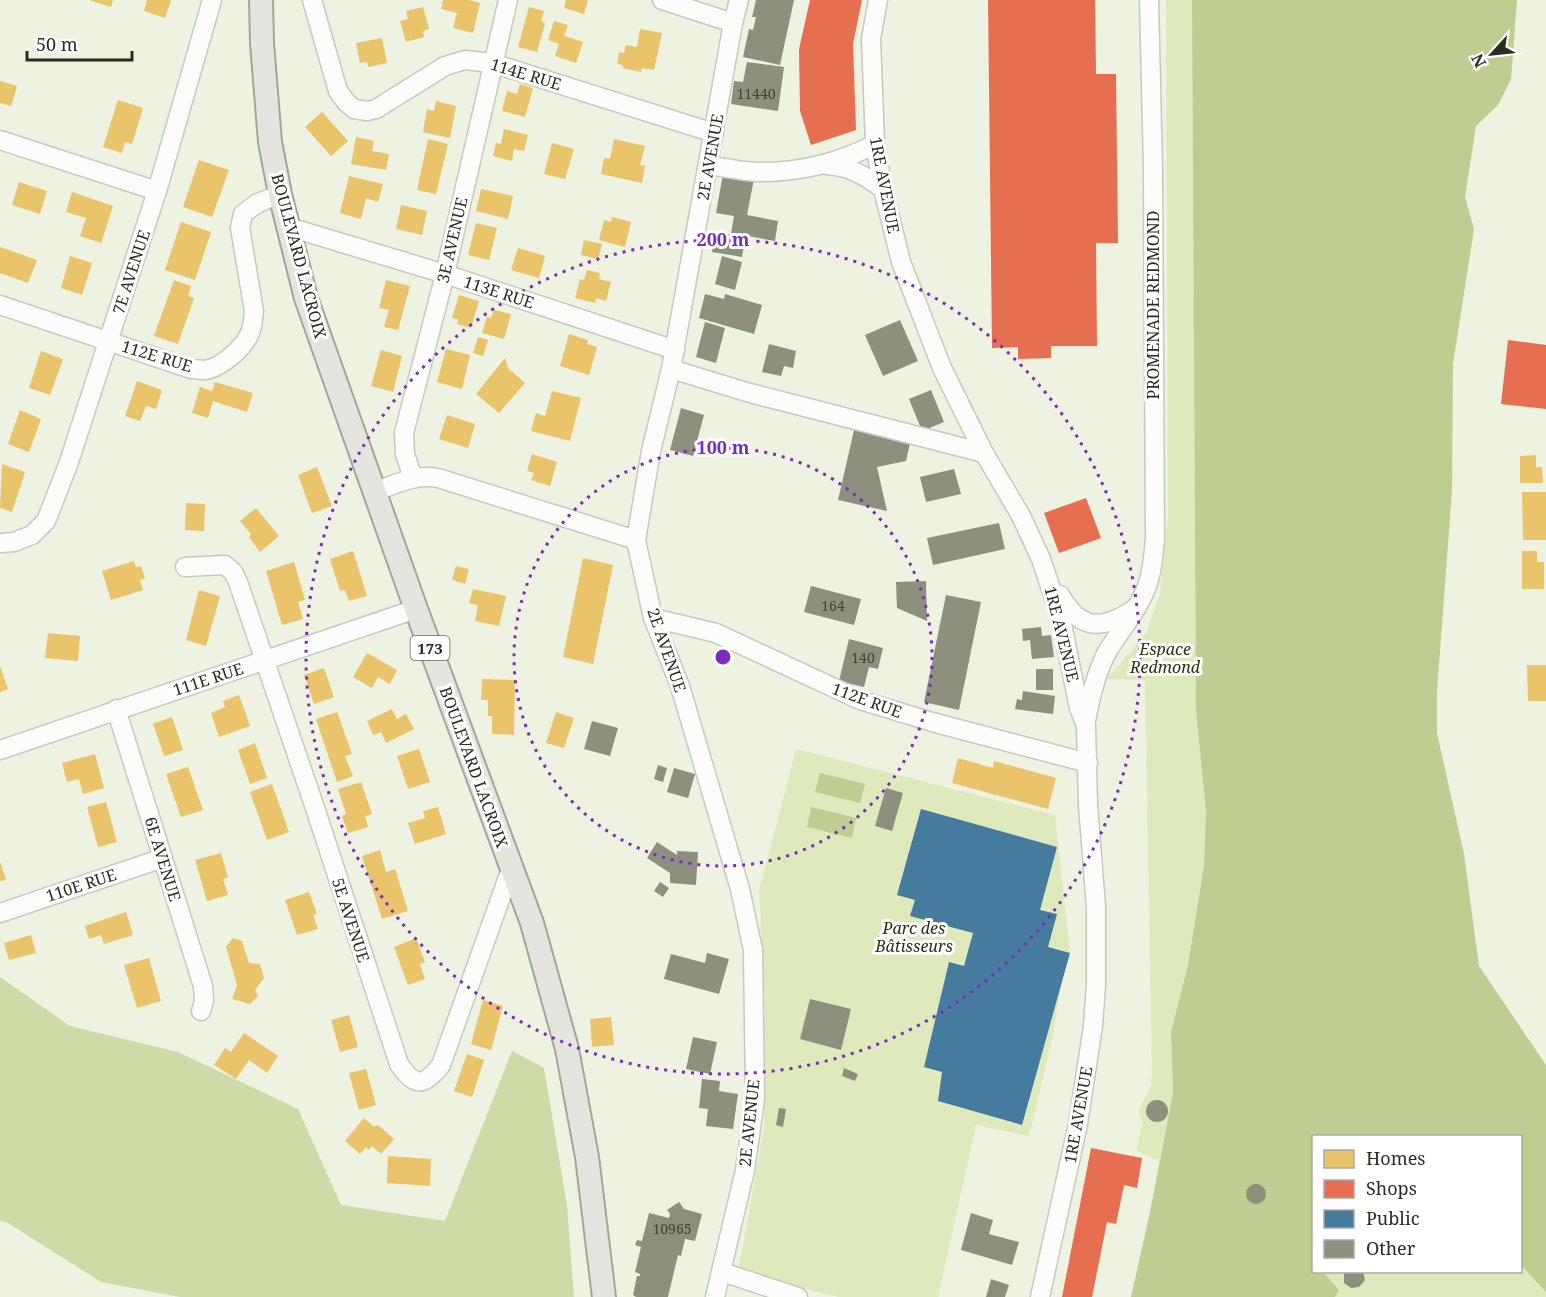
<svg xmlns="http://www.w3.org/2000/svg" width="1546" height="1297" viewBox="0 0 1546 1297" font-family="'Noto Serif',serif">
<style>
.green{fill:#deeabc}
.forest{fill:#cedba6}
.water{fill:#bfce90}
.homes{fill:#e9c46a}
.shops{fill:#e76f51}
.public{fill:#457b9d}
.building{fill:#8c907c}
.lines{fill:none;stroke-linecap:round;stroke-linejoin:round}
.minor-casing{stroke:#c6cabc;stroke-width:21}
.major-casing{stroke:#a3a796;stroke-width:26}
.minor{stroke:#fcfdfa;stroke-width:18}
.major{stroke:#e4e5de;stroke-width:22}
.ring{fill:none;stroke:#7b2cbf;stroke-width:3;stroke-dasharray:3 6}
.labels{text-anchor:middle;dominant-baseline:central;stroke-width:6;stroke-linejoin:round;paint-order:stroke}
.number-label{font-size:14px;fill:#424537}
.shield{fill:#fff;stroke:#696b63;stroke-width:1.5}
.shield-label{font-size:15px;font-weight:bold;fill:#292c20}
.street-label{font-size:16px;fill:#292c20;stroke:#fff}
.park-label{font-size:16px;font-style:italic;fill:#28300d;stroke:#fff}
.centre{fill:#7b2cbf;stroke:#fff;stroke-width:3}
.ring-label{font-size:18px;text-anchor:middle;font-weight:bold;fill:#7b2cbf;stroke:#fff;stroke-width:6;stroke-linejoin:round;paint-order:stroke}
</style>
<rect width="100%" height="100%" fill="#eef2e1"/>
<g class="green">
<polygon points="1166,0 1192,0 1196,711 1206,811 1204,865 1188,965 1171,1032 1173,1092 1159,1161 1137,1151 1142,1123 1139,1112 1142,1103 1151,1086 1152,1072 1145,680 1106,679 1145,635 1160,594 1168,518"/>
<polygon points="796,749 1055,815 1070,953 1063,974 1053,1035 1029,1136 976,1125 938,1297 839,1297 738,1273 764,1127 765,1009 759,891"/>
<polygon points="1521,1264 1546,1290 1546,1297 1335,1297 1339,1290 1323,1272 1520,1272"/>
</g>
<polygon class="forest" points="0,977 70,1026 178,1052 298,1109 341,1205 445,1221 512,1051 544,1068 567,1205 574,1297 180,1297 101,1282 8,1223 0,1221"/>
<g class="water">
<polygon points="1192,0 1517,0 1511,79 1498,105 1476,126 1465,197 1474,229 1453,364 1452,490 1437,692 1437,733 1464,854 1479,966 1546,1065 1546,1292 1521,1265 1520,1136 1314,1136 1314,1272 1323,1272 1339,1290 1335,1297 1131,1297 1150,1212 1173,1092 1171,1032 1188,965 1204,865 1206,811 1196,711"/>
<polygon points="820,773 865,784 860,803 815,792"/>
<polygon points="811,807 856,818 852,838 807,827"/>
</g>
<g class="homes">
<polygon points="89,0 113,0 111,7"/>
<polygon points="147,0 171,0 165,18 144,11"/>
<polygon points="443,0 469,0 480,3 473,33 453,28 457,13 441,9"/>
<polygon points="566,0 588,0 584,14 564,8"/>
<polygon points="423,7 429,29 423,31 424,37 406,42 400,21 408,19 406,11"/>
<polygon points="529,7 544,11 541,21 545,23 537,52 518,47"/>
<polygon points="554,21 568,25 564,36 583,42 576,63 555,56 559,44 548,40"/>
<polygon points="640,29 662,33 654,70 642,68 641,72 623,68 623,65 617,64 619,52 624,53 626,45 637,47"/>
<polygon points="382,38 387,63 368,67 367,62 360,63 356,43"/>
<polygon points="0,81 17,86 11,106 0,103"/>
<polygon points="520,84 533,88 525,117 502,111 507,91 517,94"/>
<polygon points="118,100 143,108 132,144 125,142 122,153 103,147"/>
<polygon points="436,101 456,106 450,138 423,132 427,109 434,111"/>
<polygon points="322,112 348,141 331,156 305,127"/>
<polygon points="504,129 528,135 524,151 514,149 512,161 493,156 496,143 501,144"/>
<polygon points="356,137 374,141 372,151 389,154 386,170 351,164"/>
<polygon points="428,139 448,144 436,194 417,190"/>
<polygon points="614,139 645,146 640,165 645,166 642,183 601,174 604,158 610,159"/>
<polygon points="552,143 574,149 565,179 544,174"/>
<polygon points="199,160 229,170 212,217 183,207"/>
<polygon points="349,176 383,184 378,202 366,198 361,219 340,213"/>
<polygon points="19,182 47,191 40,214 12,205"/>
<polygon points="481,189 513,196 508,219 476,211"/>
<polygon points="72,192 113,206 101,243 80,236 86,218 66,212"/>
<polygon points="401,205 427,211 422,235 396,229"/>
<polygon points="612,217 631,222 625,247 599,240 604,220 611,222"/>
<polygon points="181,222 211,232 195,280 165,270"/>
<polygon points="476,223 497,228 489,260 468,255"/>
<polygon points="584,240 602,244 598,259 581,255"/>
<polygon points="0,247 37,260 28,283 0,273"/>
<polygon points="518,248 545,256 539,278 511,270"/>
<polygon points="70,256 92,263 82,295 61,288"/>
<polygon points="587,270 600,273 599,279 611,282 606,301 596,298 595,303 575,298 580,279 584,280"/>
<polygon points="174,280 191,286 188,296 194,298 178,344 154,336"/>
<polygon points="386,280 410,286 398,330 384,327 389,310 379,308"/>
<polygon points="459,295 479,301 471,328 457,324 458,319 452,318"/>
<polygon points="494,310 511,314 504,339 482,333 487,317 491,318"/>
<polygon points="569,334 588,340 587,344 597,347 589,375 560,366"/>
<polygon points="478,337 488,340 483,356 473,353"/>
<polygon points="446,349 470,355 462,389 437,382"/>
<polygon points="381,350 402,356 393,392 371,386"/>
<polygon points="41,351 63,359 50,395 29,388"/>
<polygon points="505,358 508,368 525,383 499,413 476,394"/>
<polygon points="137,381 162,390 156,409 146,406 140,421 125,416"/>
<polygon points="215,382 253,393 247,412 213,401 208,418 192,413 200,387 212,391"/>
<polygon points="552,391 581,398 570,441 531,431 536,413 545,416"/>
<polygon points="20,410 41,419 29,452 8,444"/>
<polygon points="447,415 475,424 468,448 439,439"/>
<polygon points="532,454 557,462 550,486 531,480 534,473 527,471"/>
<polygon points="1536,455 1536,467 1542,467 1543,483 1520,483 1520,456"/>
<polygon points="2,464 25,472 12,512 0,508"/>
<polygon points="317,467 332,506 312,513 298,475"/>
<polygon points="1522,492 1546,492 1546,540 1523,540"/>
<polygon points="186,503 205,504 204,531 185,530"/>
<polygon points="256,508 279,536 260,552 249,537 251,534 240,521"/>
<polygon points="353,551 367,596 349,601 345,590 340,591 330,559"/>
<polygon points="1522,551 1537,551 1537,562 1544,562 1544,589 1522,589"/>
<polygon points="583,558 613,565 593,664 563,657"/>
<polygon points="134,561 136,567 141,566 145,578 140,580 143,590 111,600 102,571"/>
<polygon points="294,562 305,600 298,602 303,619 282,625 266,571"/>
<polygon points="456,566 469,569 465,584 452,580"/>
<polygon points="473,589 506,596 499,626 475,621 478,605 469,603"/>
<polygon points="199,590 220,596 206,646 186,640"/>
<polygon points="48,633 80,636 78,661 45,658"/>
<polygon points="367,653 397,670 390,684 378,677 372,688 353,677"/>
<polygon points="1527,665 1546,665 1546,701 1528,701"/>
<polygon points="0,666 8,689 0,692"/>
<polygon points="324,668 334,697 314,704 304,675"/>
<polygon points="482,679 515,680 514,735 492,734 492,716 488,716 488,700 481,700"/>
<polygon points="239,695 250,726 219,737 211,713 225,707 223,701"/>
<polygon points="392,709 397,719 406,714 414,729 386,743 381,732 373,735 367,721"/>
<polygon points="337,712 352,754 345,756 353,776 337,782 316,719"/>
<polygon points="556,712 574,718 564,748 546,743"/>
<polygon points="172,717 183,750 164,756 153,724"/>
<polygon points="255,743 267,778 250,784 238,750"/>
<polygon points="419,749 430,782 408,789 397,756"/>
<polygon points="95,754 104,788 83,794 79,779 67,782 62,763"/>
<polygon points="958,758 993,768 994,761 1056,778 1048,809 952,783"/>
<polygon points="188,767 203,810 181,817 166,774"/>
<polygon points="361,782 372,814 365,816 368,827 348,833 342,816 346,814 338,789"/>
<polygon points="272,784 289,832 267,840 250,792"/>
<polygon points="106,802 117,842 98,847 87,807"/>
<polygon points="438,807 446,834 415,844 408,823 425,818 423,811"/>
<polygon points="380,850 386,872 395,869 408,911 382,919 362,856"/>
<polygon points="221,853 228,877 223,879 228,895 207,901 195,860"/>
<polygon points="0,862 6,880 0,881"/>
<polygon points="309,892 317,914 313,915 318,929 297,935 285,900"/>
<polygon points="126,912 133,935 104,944 101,935 89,939 85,926"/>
<polygon points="31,935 36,953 9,960 4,943"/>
<polygon points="233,938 242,941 249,963 260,964 264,978 255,990 258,996 250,1004 232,999 237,985 226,947"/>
<polygon points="416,938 425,962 420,964 425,979 408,985 394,947"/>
<polygon points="149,958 161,1001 137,1008 124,965"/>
<polygon points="483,1000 503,1006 491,1050 471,1044"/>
<polygon points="349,1015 358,1047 340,1052 331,1020"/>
<polygon points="611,1017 614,1045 592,1047 590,1019"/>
<polygon points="244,1033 278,1056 267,1073 249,1060 236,1079 214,1065 225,1048 231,1052"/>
<polygon points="467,1054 484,1060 472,1097 454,1091"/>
<polygon points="366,1069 376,1105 359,1110 349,1073"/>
<polygon points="364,1118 374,1127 378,1125 394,1139 381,1154 372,1146 369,1150 366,1147 360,1154 345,1141"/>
<polygon points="388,1156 431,1159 430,1186 387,1183"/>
</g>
<g class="shops">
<polygon points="810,0 862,0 853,44 856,130 811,145 800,111 799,49"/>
<polygon points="988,0 1095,0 1096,74 1116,74 1118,243 1096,243 1097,346 1051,346 1051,358 1018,359 1018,347 992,348"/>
<polygon points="1508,340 1546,345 1546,409 1501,404"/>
<polygon points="1086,498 1101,538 1059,553 1044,513"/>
<polygon points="1091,1148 1142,1158 1137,1188 1124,1185 1116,1224 1107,1222 1092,1297 1062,1297"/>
</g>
<polygon class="public" points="921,809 1057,847 1040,910 1057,914 1048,947 1070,953 1022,1125 938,1101 942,1072 924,1067 949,962 964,966 973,933 910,916 915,900 897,895"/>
<g class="building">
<polygon points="756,0 794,0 780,65 743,57 749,29 753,30 756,17 752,17"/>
<polygon points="747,62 784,67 778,111 731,104 734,81 743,82"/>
<polygon points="723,174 754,179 747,215 778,221 775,241 731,233 734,216 716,213"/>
<polygon points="715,232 745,237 742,257 712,252"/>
<polygon points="722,256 742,262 735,290 715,284"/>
<polygon points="705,294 724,299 725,294 762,305 754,334 699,318"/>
<polygon points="900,320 918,361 883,376 865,335"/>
<polygon points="705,322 725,328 716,363 696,357"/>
<polygon points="769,344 796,351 793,368 784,366 781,376 762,372"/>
<polygon points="931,390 944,422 922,431 909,399"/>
<polygon points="681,408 704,415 693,456 670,450"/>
<polygon points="855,426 911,439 906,461 877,467 887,511 838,500"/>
<polygon points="954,469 961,494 926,502 920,477"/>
<polygon points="999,523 1005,549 933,565 927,538"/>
<polygon points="926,581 927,621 897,608 896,582"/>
<polygon points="811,586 861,599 854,625 804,612"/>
<polygon points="946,595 981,602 959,710 924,702"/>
<polygon points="1041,627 1042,636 1051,635 1054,657 1032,659 1030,640 1023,641 1022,629"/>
<polygon points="849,639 883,648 878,669 869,667 864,687 839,681"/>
<rect x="1036" y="669" width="17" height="21"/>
<polygon points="1023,691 1055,696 1053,714 1015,709 1017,699 1022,700"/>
<polygon points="592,721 618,728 610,756 584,749"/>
<polygon points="658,765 667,768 663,782 654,779"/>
<polygon points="674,768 695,774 688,798 667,792"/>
<polygon points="886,788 903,793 892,831 875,826"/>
<polygon points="657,842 677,855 677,851 698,852 696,885 670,883 670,873 647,858"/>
<polygon points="660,882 669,888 663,897 654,891"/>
<polygon points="707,953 729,959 719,994 664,979 671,954 705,963"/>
<polygon points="810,999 851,1009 841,1050 800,1039"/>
<polygon points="693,1037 717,1042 710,1074 686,1069"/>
<polygon points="844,1068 858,1074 855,1081 842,1076"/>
<polygon points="702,1079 720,1081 719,1091 738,1094 733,1129 706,1126 708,1109 699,1108"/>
<circle cx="1157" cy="1111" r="11"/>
<polygon points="779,1108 786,1109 783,1127 776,1125"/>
<circle cx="1256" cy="1194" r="10"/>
<polygon points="679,1202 684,1209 702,1214 695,1241 685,1239 681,1256 678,1255 668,1297 636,1297 633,1295 637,1276 640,1276 640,1274 635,1272 641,1247 635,1245 637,1240 642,1241 649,1213 669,1218 670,1214 667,1210"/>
<polygon points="971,1213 993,1220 989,1234 1019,1242 1012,1265 961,1250"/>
<polygon points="1346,1272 1363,1272 1365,1280 1359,1287 1351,1288 1344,1283 1344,1273"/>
<polygon points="991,1279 1009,1285 1005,1297 986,1297"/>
</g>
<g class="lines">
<g class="minor-casing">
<g id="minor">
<polyline points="312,0 338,91 346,102 354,109 367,111 376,109 445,66 465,60 492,63 714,133"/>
<polyline points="662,0 733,23"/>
<polyline points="878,0 871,39 875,144 883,189 901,262 942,368 984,453 1021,516 1041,559 1061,619 1079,708 1086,726 1088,805 1096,907 1096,985 1093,1026 1078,1124 1040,1297"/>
<polyline points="0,140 157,191"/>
<path d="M709,165C725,168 741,171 756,172C796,173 840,163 875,144"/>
<path d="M826,165C849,166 864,175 883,189"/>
<polyline points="289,227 445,274 675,350"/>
<path d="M0,305L191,369C196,369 201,370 205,370C221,368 243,348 249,335C253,328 253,319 254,311L240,228L243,214L256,204L280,194"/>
<polyline points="671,369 750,393 984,453"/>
<polyline points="413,478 405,454 404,433 445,274 508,0"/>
<path d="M374,492C396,484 415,474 438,478L636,540"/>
<polyline points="0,543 14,542 32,535 46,521 68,465 157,191 212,0"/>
<path d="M185,567L225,565L233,572L238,582L314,805L399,1064C414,1087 424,1087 441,1065L511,869"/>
<path d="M1060,595C1081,632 1103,630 1136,608"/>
<polyline points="653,618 716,633 860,700 932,722 1088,763"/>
<polyline points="116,709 203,986 204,1001 201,1011"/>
<path d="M1086,721C1090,698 1095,676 1106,654C1119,631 1138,611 1147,586C1153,571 1153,555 1155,540L1153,169L1149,0"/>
<polyline points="0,750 416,609"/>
<polyline points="0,913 163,858"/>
<polyline points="722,1272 798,1297"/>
<polyline points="715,1297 745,1170 755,1099 753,950 740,889 680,686 653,618 636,540 651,451 671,369 733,23 739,0"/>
</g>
</g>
<g class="major-casing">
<polyline id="major" points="261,0 262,43 270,142 280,194 306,298 416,609 532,923 567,1049 587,1157 604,1297"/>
</g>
<use href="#minor" class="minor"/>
<use href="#major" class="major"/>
</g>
<g class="ring">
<circle cx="723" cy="657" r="209"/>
<circle cx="723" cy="657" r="417"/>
</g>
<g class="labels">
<g class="number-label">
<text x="756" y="93">11440</text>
<text x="833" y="605">164</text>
<text x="863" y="657">140</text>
<text x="672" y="1228">10965</text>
</g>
<rect class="shield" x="410.5" y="636" width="39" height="24" rx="4.5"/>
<g class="shield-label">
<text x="430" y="648">173</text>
</g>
<g class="street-label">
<text transform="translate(526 74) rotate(17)">114E RUE</text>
<text transform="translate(710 157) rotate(-80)">2E AVENUE</text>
<text transform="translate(885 185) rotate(79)">1RE AVENUE</text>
<text transform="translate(452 240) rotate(-77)">3E AVENUE</text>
<text transform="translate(299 256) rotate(75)">BOULEVARD LACROIX</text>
<text transform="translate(131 272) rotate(-72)">7E AVENUE</text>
<text transform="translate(499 292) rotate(18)">113E RUE</text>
<text transform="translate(1153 305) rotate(-90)">PROMENADE REDMOND</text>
<text transform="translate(157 356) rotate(17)">112E RUE</text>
<text transform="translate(1062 634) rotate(76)">1RE AVENUE</text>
<text transform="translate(667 650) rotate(71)">2E AVENUE</text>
<text transform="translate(208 679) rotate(-18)">111E RUE</text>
<text transform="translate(867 700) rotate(20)">112E RUE</text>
<text transform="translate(474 767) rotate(70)">BOULEVARD LACROIX</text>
<text transform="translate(163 859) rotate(73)">6E AVENUE</text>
<text transform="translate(81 885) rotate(-18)">110E RUE</text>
<text transform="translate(351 920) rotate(72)">5E AVENUE</text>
<text transform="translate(1078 1115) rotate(-80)">1RE AVENUE</text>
<text transform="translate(749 1123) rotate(-84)">2E AVENUE</text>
</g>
<g class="park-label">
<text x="1165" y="649">Espace<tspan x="1165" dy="18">Redmond</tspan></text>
<text x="914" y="928">Parc des<tspan x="914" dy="18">Bâtisseurs</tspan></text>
</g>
</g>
<circle cx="723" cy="657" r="9" class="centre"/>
<g class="ring-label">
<text x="723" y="246">200 m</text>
<text x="723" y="454">100 m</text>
</g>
<rect x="1312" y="1135" width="210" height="138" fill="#ffffff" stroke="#a9aba6" stroke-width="1.5"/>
<rect x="1324" y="1150" width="30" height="18" fill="#e9c46a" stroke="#a9aba6" stroke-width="1.5"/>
<text x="1366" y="1165" font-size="18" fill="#292c20">Homes</text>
<rect x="1324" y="1180" width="30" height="18" fill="#e76f51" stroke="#a9aba6" stroke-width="1.5"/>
<text x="1366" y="1195" font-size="18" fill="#292c20">Shops</text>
<rect x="1324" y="1210" width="30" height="18" fill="#457b9d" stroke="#a9aba6" stroke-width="1.5"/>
<text x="1366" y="1225" font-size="18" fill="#292c20">Public</text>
<rect x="1324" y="1240" width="30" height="18" fill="#8c907c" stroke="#a9aba6" stroke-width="1.5"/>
<text x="1366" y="1255" font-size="18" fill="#292c20">Other</text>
<g transform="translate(1492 54) rotate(243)" stroke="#ffffff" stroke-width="4.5" paint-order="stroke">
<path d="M0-4.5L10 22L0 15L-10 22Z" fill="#292c20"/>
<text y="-9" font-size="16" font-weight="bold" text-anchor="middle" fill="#292c20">N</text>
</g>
<path d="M27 51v9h105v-9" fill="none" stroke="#292c20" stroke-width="3"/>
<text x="36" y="51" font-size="18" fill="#292c20" stroke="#ffffff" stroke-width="4.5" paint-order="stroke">50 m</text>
</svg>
